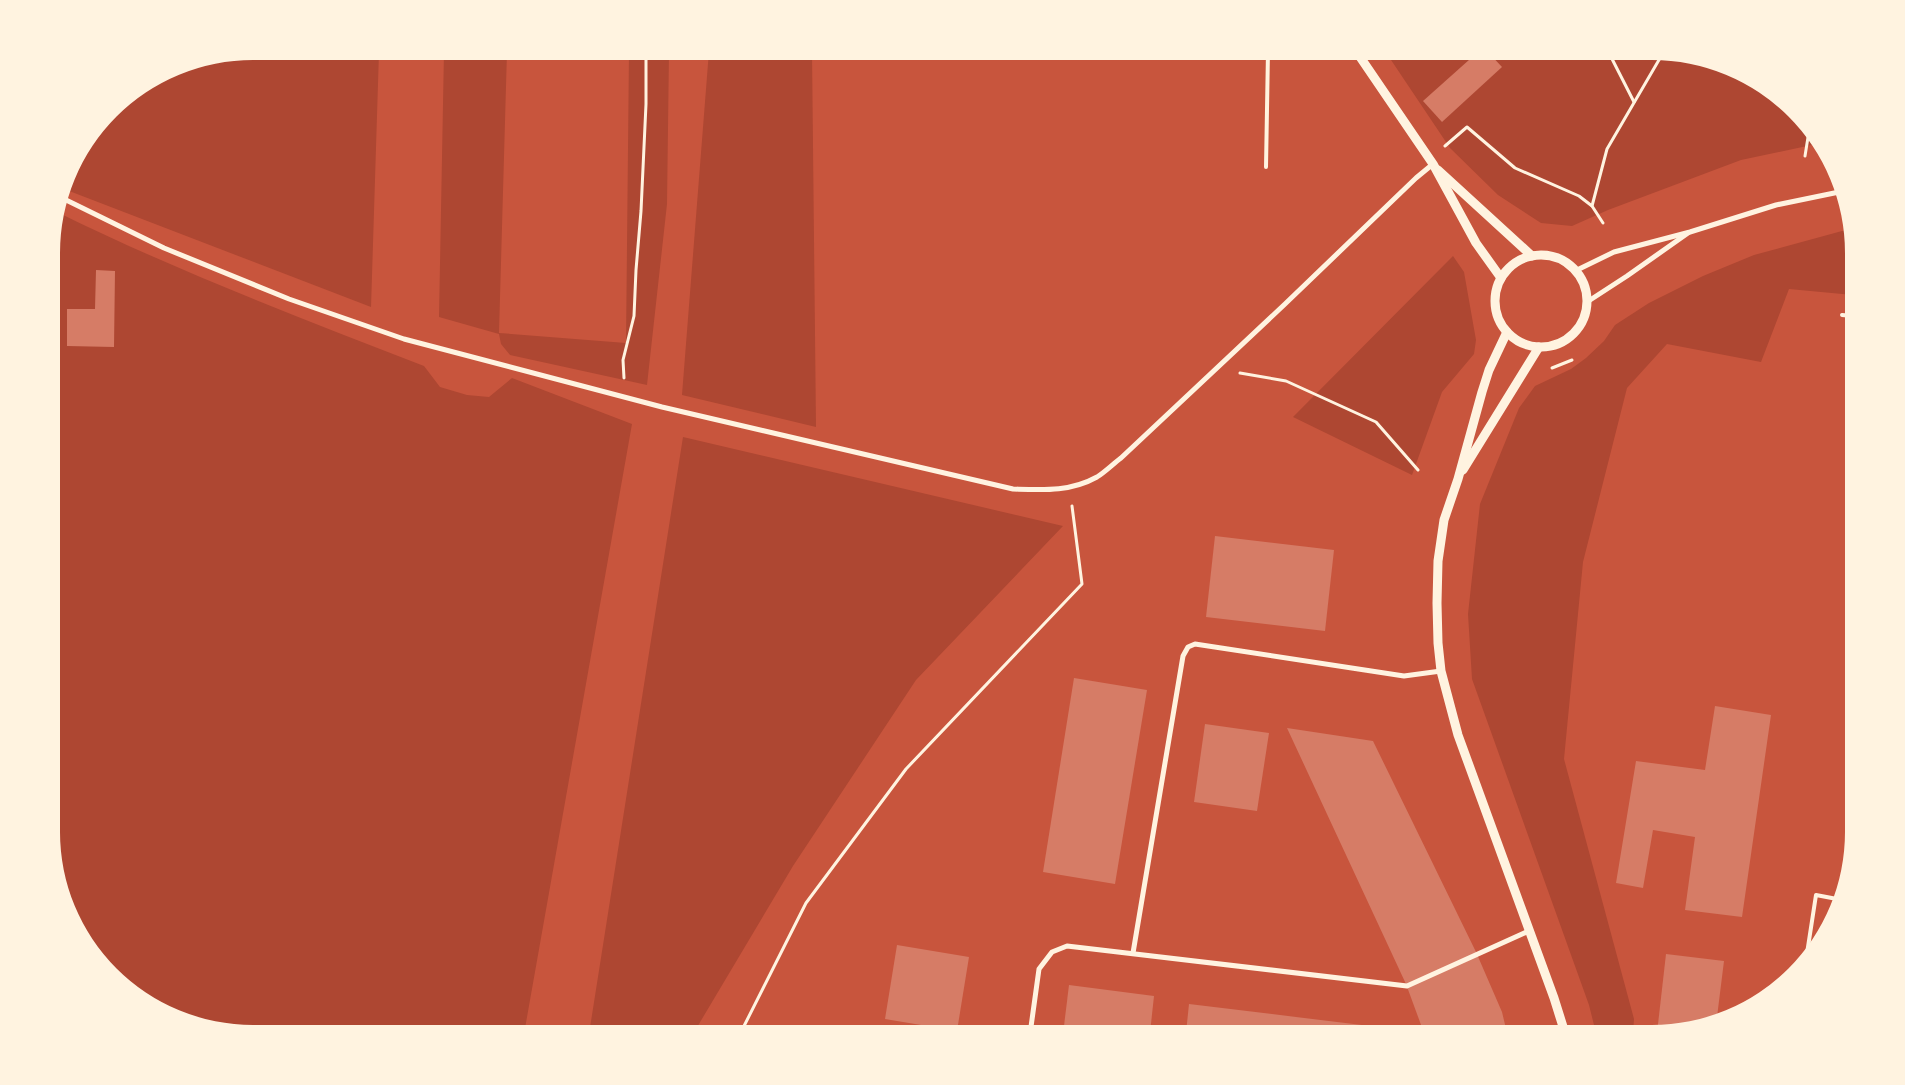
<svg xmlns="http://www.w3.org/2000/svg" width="1905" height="1085" viewBox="0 0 1905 1085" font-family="Overpass,sans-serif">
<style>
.green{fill:#ae4732}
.building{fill:#d67c66}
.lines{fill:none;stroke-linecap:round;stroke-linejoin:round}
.path{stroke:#fff3e0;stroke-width:3}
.service{stroke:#fff3e0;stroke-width:4}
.minor{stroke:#fff3e0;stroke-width:5}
.tertiary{stroke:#fff3e0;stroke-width:9}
</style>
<rect width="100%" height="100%" fill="#c8553d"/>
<g class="green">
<polygon points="253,51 379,51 371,307 64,189 72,164 120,102 176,67"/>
<polygon points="444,51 507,51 499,333 626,343 629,51 669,51 667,204 647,385 510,355 501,344 499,334 439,317"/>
<polygon points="709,51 812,51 816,427 682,395"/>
<polygon points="1385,51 1652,51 1704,58 1753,78 1821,143 1741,160 1608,210 1572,226 1541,223 1498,195 1450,148"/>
<path d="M57,212C177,271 300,318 424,366L440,387L467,395L489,397L512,378L632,424L524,1034H253L201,1027L152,1007L85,944L53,858V227Z"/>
<polygon points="1851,230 1853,240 1853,295 1789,289 1761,362 1667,344 1627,388 1583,562 1564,759 1634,1019 1633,1033 1596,1033 1589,1005 1472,679 1468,614 1480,504 1519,408 1535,386 1571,369 1586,358 1604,341 1615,325 1649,303 1703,276 1754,255 1842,231"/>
<polygon points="1453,256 1464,272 1476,340 1474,354 1442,392 1412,475 1293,417"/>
<polygon points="683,437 1063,526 916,680 793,866 693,1034 589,1034"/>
</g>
<g class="building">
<polygon points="1479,51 1487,51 1502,67 1442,122 1423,101"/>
<polygon points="96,270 115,271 114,347 67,346 67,309 95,309"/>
<rect x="53" y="421" width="2" height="20"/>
<polygon points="1215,536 1334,550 1325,631 1206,617"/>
<polygon points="1074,678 1147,690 1115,884 1043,872"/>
<polygon points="1715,706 1771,715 1742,917 1685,910 1695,837 1653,830 1643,888 1616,883 1636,761 1705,770"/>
<polygon points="1205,724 1269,733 1257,811 1194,802"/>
<polygon points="1287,728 1373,741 1476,952 1502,1012 1507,1033 1424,1033 1406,984"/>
<polygon points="897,945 969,957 957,1031 885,1019"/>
<polygon points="1666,954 1724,961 1717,1017 1665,1033 1657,1033"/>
<polygon points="1069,985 1154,996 1150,1033 1063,1034"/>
<polygon points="1189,1004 1370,1026 1369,1033 1186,1033"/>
</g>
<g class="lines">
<g class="path">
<polyline points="1608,51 1634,102"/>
<polyline points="1445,146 1467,127 1515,168 1579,196 1592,206 1603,223"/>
<polyline points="1805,156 1809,131"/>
<polyline points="1592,206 1607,149 1663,53"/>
<polyline points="1552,368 1572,360"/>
<polyline points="1240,373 1286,381 1376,422 1418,470"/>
<polyline points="624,378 623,360 634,316 636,270 641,211 646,104 646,51"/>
<polyline points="740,1034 806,903 906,769 1082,584 1072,506"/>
</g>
<g class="service">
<polyline points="1266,167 1268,51"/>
<polyline points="1842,315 1853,316"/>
<polyline points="1806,960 1816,895 1837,899"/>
</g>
<g class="minor">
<path d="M62,198L164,248L289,299L404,339L662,407L1013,489C1043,490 1070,492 1097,477C1105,472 1113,464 1121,458L1285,304L1416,178L1433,164"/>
<polyline points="1575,271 1614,252 1690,232 1776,205 1844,191"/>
<polyline points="1587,302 1627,276 1688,233"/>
<polyline points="1133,953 1183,656 1188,647 1195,644 1404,676 1441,671"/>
<polyline points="1030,1034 1039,969 1052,952 1067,946 1407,986 1529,931"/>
</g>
<g class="tertiary">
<polyline points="1356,51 1433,164 1476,243 1501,278"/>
<polyline points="1438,170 1532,256"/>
<circle cx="1541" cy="301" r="46"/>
<polyline points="1507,332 1489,370 1482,392 1458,479 1444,520 1438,561 1437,603 1438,643 1441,671 1458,735 1554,998 1565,1033"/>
<polyline points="1463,470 1539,347"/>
</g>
</g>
<path d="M0 0H1905V1085H0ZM253 60H1652A193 193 0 0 1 1845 253V832A193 193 0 0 1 1652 1025H253A193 193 0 0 1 60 832V253A193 193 0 0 1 253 60Z" fill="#fff3e0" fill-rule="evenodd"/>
</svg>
